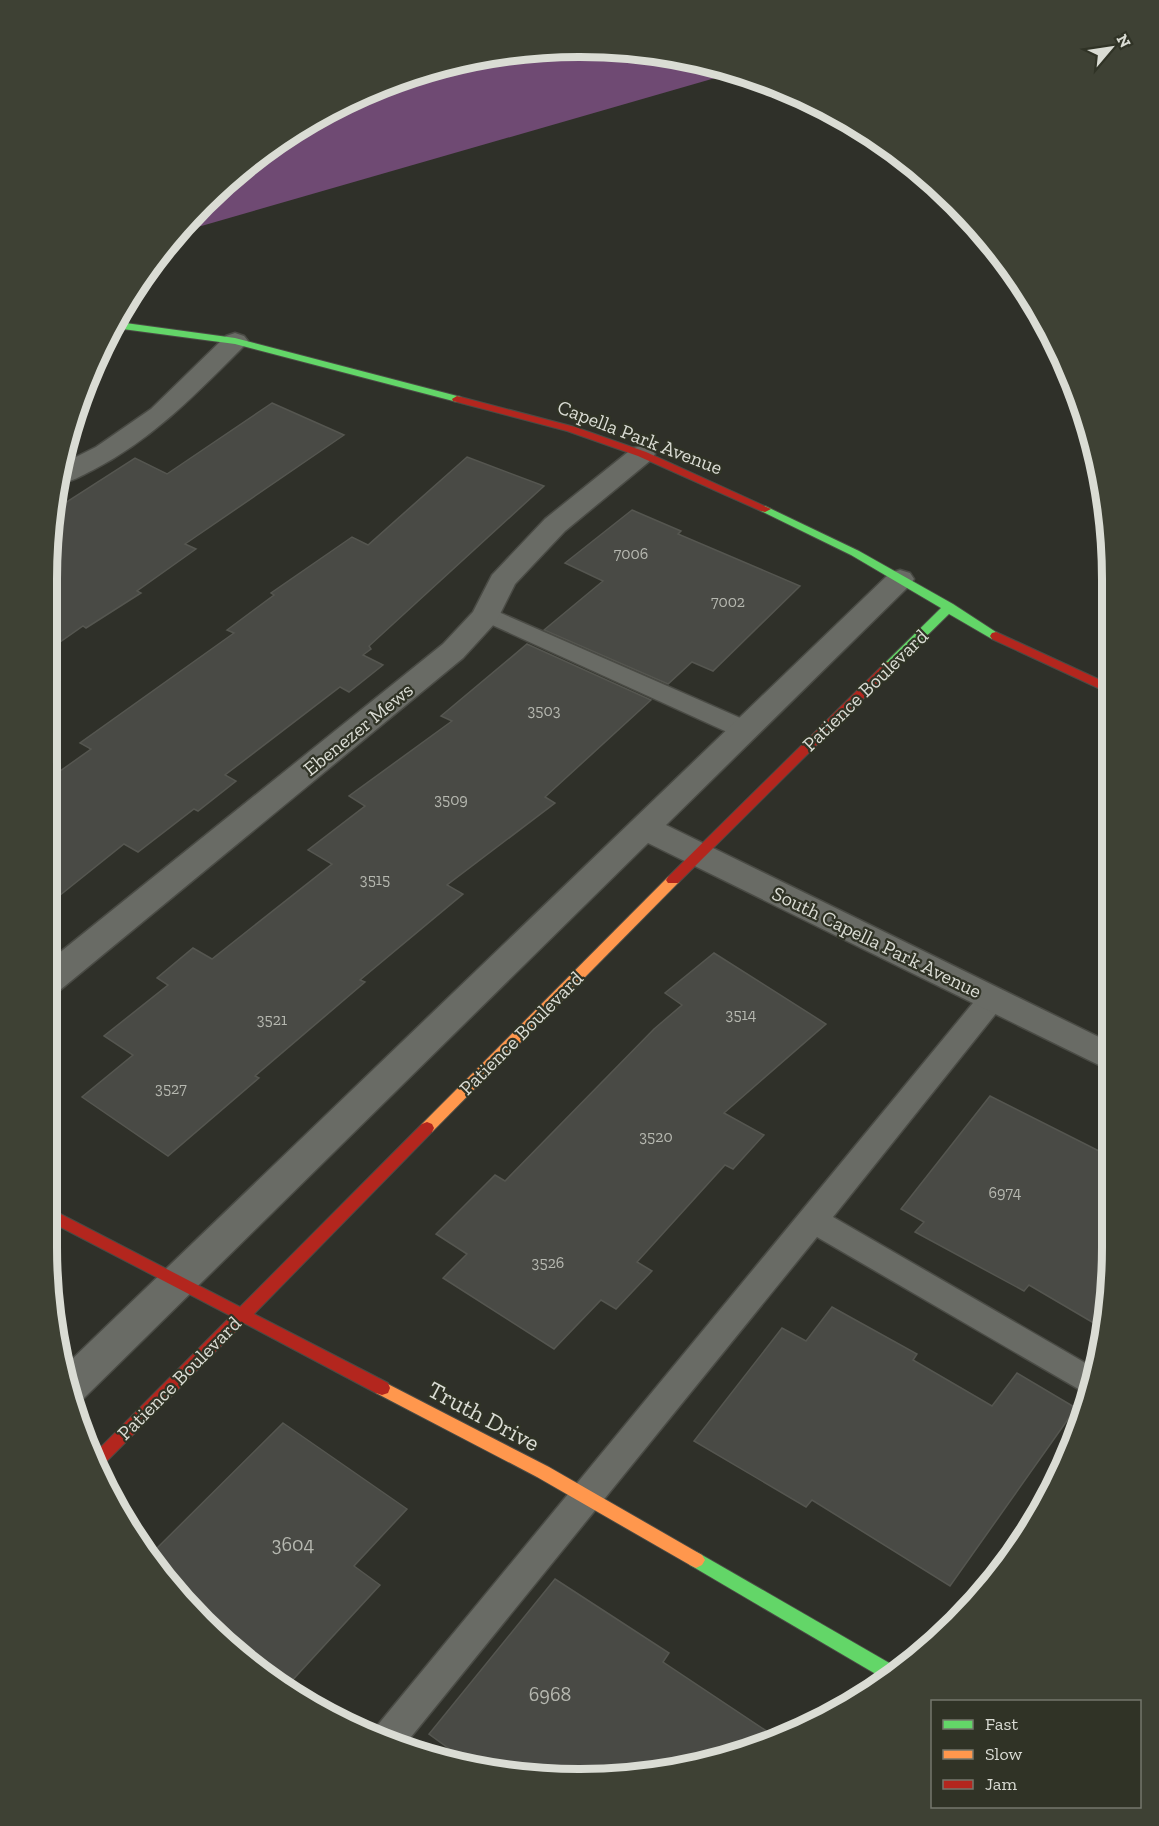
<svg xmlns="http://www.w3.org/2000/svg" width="1159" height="1826" viewBox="0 0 1159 1826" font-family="'Zilla Slab',serif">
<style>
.forest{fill:#6f4a73}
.building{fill:#494a45;stroke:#555650;stroke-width:1.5}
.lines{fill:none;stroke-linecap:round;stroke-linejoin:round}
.lane-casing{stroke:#4a4b45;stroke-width:3}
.street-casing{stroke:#4a4b45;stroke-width:3}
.fast-casing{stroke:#4a4b45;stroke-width:2}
.slow-casing{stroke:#4a4b45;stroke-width:2}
.jam-casing{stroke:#4a4b45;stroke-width:2}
.lane{fill:#696b65;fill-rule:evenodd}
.street{fill:#696b65;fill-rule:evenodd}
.fast{fill:#63d668;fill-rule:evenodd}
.slow{fill:#ff974d;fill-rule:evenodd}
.jam{fill:#b3261e;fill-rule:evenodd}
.labels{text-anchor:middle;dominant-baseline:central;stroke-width:4.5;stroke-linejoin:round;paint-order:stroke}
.number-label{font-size:16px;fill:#b6b8b0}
.street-label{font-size:20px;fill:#dadcd4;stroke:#303326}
.near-number-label{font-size:20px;fill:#b6b8b0}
.near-street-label{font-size:24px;fill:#dadcd4;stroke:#303326}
.rim{fill:none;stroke:#dadcd4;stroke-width:8}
</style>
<rect width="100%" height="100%" fill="#2f3029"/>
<polygon class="forest" points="615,48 718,65 736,72 177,233 228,179 313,118 408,75 510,51"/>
<g class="building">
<polygon points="272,403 344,435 185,544 196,549 137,591 141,593 86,628 83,626 50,649 51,512 135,458 167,474"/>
<polygon points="467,457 544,486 369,646 371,649 363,655 383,665 349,692 340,687 225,775 236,781 198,811 194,809 138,852 124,844 49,904 49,779 91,749 80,743 234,633 227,630 274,595 271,593 352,537 368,545"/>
<polygon points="632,510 681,531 678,534 800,586 713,671 692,662 668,684 544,630 603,581 565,563"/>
<polygon points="527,644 651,700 545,797 555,803 447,885 463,894 360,980 365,982 255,1076 259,1078 168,1156 82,1097 133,1055 104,1036 168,985 157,978 193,948 212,959 332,864 308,850 365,806 349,796 452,721 441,716"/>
<polygon points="714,953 826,1024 724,1113 764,1135 733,1169 725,1165 637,1262 652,1271 616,1309 601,1300 554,1349 443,1278 467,1254 436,1234 495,1175 505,1181 654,1029 682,1005 665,993"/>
<polygon points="990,1096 1109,1156 1108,1316 1104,1329 1029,1285 1024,1291 915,1232 924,1222 901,1209"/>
<polygon points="832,1307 917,1354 913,1360 992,1406 1017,1373 1076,1408 950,1586 812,1500 806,1507 694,1441 782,1328 806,1341"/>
<polygon points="283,1423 407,1509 354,1566 380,1585 287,1686 255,1669 149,1556"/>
<polygon points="555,1579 669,1653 663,1662 774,1736 718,1761 579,1779 466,1761 429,1734"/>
</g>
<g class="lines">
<g class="lane-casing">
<g id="lane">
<polygon points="487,607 754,724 758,730 754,736 745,738 736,736 479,619 475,614 479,609"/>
<polygon points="992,989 1002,992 1006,999 1002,1006 833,1217 1094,1368 1087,1394 817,1237 402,1748 372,1732 982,992"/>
</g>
</g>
<g class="street-casing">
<g id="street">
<path d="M235,333L244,336L248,341L244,346C197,393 153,439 93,470C82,475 71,483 58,483L64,463L96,447L151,409L226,336Z"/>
<polygon points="642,446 651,448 655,454 651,460 565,531 515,584 496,622 463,658 60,990 48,993 48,962 443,644 473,612 492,575 545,519 633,448"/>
<polygon points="900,570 910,573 914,579 910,585 666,825 1109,1042 1109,1070 648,843 84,1398 72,1402 66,1365 890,573"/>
</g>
</g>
<g class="fast-casing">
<g id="fast">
<polygon points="118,322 235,338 461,397 462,399 457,402 235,344 115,328"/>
<polygon points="765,506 859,551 953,604 1002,636 1000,639 992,639 949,614 893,669 885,669 883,666 885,663 941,608 851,555 761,511 759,509"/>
<polygon points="696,1552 702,1555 898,1668 886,1680 690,1565 687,1560 690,1555"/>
</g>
</g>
<g class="slow-casing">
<g id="slow">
<polygon points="673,875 680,880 678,883 432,1132 422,1132 420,1128 422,1124 668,877"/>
<polygon points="382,1381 549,1467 702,1555 705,1560 702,1565 696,1568 690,1565 537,1477 376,1393 374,1388 376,1383"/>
</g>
</g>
<g class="jam-casing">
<g id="jam">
<polygon points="457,396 575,427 646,452 771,509 765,512 761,511 638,456 567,431 453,401 452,399"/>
<polygon points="996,632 1111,685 1111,694 992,639 990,636 992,633"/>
<polygon points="889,662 893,663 895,666 893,669 678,883 668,883 666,880 668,877 885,663"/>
<polygon points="427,1122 432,1124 434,1128 432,1132 254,1314 388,1383 390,1388 388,1393 382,1395 376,1393 244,1323 100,1468 93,1455 231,1316 47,1220 47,1207 240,1307 422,1124"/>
</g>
</g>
<use href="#lane" class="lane"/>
<use href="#street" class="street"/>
<use href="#fast" class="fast"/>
<use href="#slow" class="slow"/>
<use href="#jam" class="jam"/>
</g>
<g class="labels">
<g class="number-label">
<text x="631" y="553">7006</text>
<text x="728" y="601">7002</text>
<text x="544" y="710">3503</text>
<text x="451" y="799">3509</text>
<text x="375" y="879">3515</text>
<text x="741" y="1014">3514</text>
<text x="272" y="1019">3521</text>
<text x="171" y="1088">3527</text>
<text x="656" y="1136">3520</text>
<text x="1005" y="1192">6974</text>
<text x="548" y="1262">3526</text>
</g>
<g class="street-label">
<text transform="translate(640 437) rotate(21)">Capella Park Avenue</text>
<text transform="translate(865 690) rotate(-44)">Patience Boulevard</text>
<text transform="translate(358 729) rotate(-39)">Ebenezer Mews</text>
<text transform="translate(877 942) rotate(26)">South Capella Park Avenue</text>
<text transform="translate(521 1033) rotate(-45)">Patience Boulevard</text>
<text transform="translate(179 1378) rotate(-45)">Patience Boulevard</text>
</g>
<g class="near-number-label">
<text x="293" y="1544">3604</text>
<text x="550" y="1694">6968</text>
</g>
<g class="near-street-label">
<text transform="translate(484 1416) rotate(28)">Truth Drive</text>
</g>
</g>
<path d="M0 0H1159V1826H0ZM579 57H580A522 522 0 0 1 1102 579V1247A522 522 0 0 1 580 1769H579A522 522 0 0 1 57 1247V579A522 522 0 0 1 579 57Z" fill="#3e4134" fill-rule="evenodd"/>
<path class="rim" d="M579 57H580A522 522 0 0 1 1102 579V1247A522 522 0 0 1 580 1769H579A522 522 0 0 1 57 1247V579A522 522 0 0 1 579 57Z"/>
<rect x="931" y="1700" width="210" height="108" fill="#303326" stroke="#74776c" stroke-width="1.5"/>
<rect x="943" y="1720" width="30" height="9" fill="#63d668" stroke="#74776c" stroke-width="1.5"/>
<text x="985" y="1730" font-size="18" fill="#dadcd4">Fast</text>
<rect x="943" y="1750" width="30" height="9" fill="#ff974d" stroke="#74776c" stroke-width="1.5"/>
<text x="985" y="1760" font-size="18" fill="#dadcd4">Slow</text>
<rect x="943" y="1780" width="30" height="9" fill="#b3261e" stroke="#74776c" stroke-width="1.5"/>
<text x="985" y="1790" font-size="18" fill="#dadcd4">Jam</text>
<g transform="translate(1111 48) rotate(61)" stroke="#303326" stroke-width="4.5" paint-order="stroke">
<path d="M0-4.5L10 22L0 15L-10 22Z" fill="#dadcd4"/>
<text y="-9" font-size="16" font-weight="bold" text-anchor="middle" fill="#dadcd4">N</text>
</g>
</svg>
